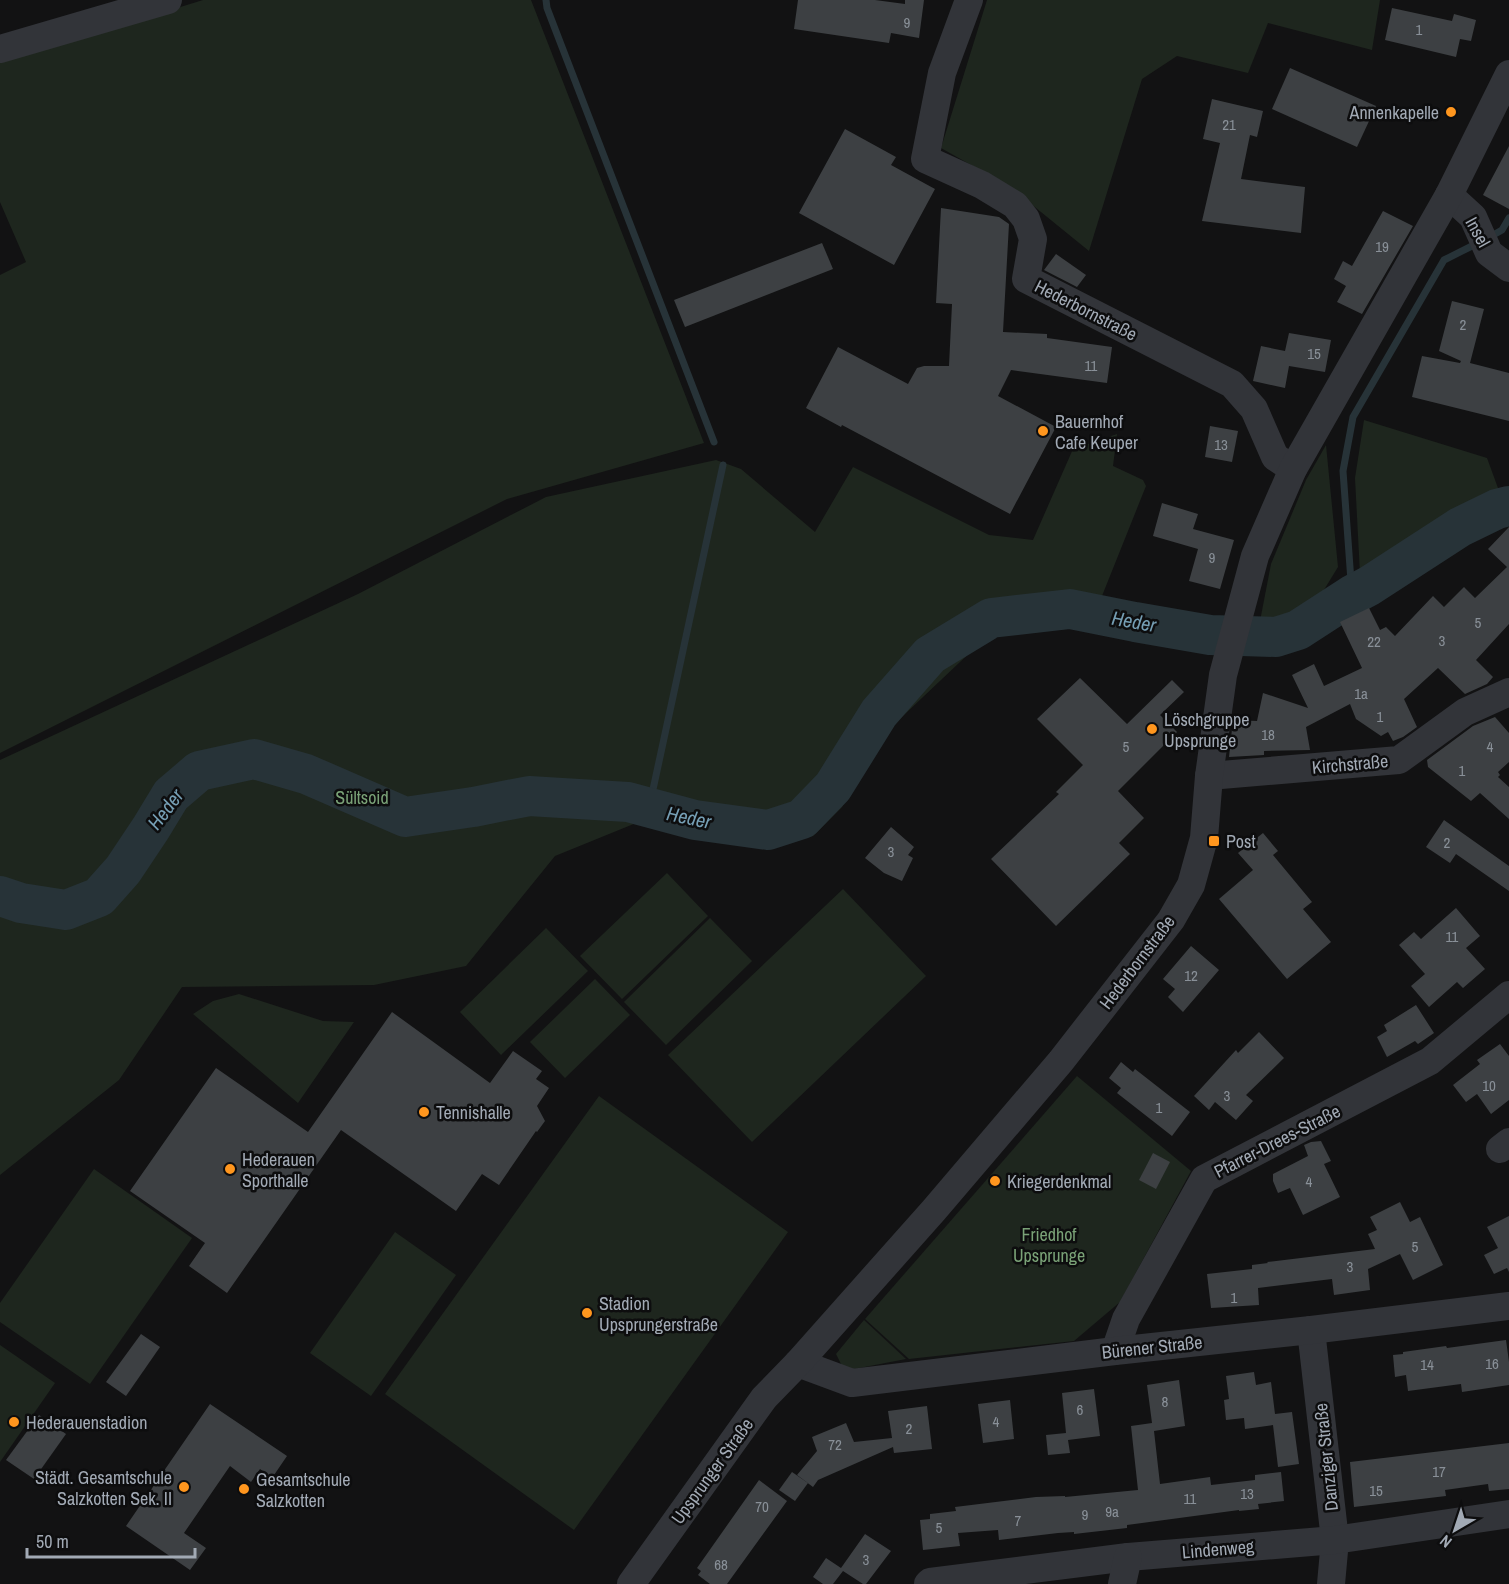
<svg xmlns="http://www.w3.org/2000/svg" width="1509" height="1584" viewBox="0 0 1509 1584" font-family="'Archivo Narrow',sans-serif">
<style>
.green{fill:#1e261e}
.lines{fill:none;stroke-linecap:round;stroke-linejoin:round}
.stream{stroke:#273338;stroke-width:7}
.river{stroke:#273338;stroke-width:40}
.building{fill:#3d4043}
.minor{stroke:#323439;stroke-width:28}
.poi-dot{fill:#ff961e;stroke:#0d0d0e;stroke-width:2}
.labels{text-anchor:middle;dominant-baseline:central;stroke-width:5;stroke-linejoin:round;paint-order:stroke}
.number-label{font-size:15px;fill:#899098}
.poi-label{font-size:18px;fill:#a2aab5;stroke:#0d0d0e;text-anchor:start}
.street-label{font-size:18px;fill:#a2aab5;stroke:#0d0d0e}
.park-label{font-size:18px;fill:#7aa277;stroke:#0d0d0e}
.water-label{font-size:20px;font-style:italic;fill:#759eb4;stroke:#0d0d0e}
</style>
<rect width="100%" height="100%" fill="#121213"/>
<g class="green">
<polygon points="203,0 531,0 704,443 507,499 0,753 0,275 26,262 0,202 0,63"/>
<polygon points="987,0 1380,0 1372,50 1268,23 1248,73 1177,56 1142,79 1089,251 1010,187 941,148"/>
<polygon points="1364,420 1487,458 1502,499 1454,517 1381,566 1360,574 1355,478"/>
<polygon points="1117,434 1113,466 1143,480 1146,486 1100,601 1071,592 1035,595 1066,599 1080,618 997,627 886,732 842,807 813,836 761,846 641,821 555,856 466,966 374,985 182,987 119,1080 0,1175 0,760 358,594 546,497 716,460 741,469 815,532 853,467 989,535 1033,540 1073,449"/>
<polygon points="1326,445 1338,567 1319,598 1295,613 1277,621 1260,621 1271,564 1306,480"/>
<polygon points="667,873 708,916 622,999 580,956"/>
<polygon points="843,889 926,976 752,1142 668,1055"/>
<polygon points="710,918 752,961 666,1045 624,1002"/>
<polygon points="546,928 588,971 501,1055 460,1012"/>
<polygon points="595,979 630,1015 565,1078 530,1042"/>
<polygon points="239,994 323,1021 354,1022 298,1103 193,1014 213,1001"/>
<polygon points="1077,1076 1191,1171 1120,1302 1074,1341 909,1359 865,1319"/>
<polygon points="599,1096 788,1232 574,1530 385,1394"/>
<polygon points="94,1169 192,1238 90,1384 0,1322 0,1303"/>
<polygon points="395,1232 456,1275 371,1396 310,1353"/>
<polygon points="864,1320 906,1359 849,1370 842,1366 836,1354"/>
<polygon points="0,1345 55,1383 0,1462"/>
</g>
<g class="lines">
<g class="stream">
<polyline points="546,0 547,8 714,442"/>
<polyline points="1488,238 1502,230 1509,218"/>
<polyline points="1352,595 1343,471 1353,417 1444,260 1478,243"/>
<polyline points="649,808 723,465"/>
</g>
<polyline class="river" points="0,896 21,903 66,910 99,897 123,870 151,828 171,795 199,771 254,759 306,774 405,817 473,807 529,796 628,802 695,820 768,830 802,819 833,787 879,713 930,655 991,618 1070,609 1135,622 1210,635 1276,637 1298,630 1352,595 1369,586 1460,527 1497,509 1509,506"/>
</g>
<g class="building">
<polygon points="798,0 875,0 905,4 905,0 924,0 919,38 891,33 889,43 794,29"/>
<polygon points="1392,8 1452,21 1454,14 1476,20 1471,41 1460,39 1456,57 1385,40"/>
<polygon points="1290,68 1376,106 1357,147 1272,109"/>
<polygon points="1212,99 1263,111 1257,137 1250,135 1241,179 1305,187 1301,233 1202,221 1220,143 1203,139"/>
<polygon points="845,129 896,157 891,165 935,189 894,265 799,213"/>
<polygon points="1509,146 1509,209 1483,195"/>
<polygon points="941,208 999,217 1009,224 1003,332 1047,334 1047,338 1112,347 1107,383 1011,370 998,396 1056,427 1010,514 842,425 841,427 806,408 838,347 908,384 917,368 924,366 949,366 952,304 936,303"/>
<polygon points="1383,211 1413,226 1362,314 1337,302 1346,286 1334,279 1343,261 1352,266"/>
<polygon points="822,243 833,269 685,327 674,300"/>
<polygon points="1056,254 1086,275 1077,287 1044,270"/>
<polygon points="1452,301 1484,309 1470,363 1509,373 1509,421 1412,397 1422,356 1460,363 1461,361 1439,351"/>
<polygon points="1289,333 1331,340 1325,372 1289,366 1285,388 1253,381 1261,346 1285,351"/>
<polygon points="1210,426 1238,431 1232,462 1205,457"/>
<polygon points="1162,503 1198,514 1193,529 1234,540 1220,589 1189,581 1198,549 1153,536"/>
<polygon points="1509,527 1509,624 1476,660 1493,677 1487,684 1465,694 1438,668 1404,699 1417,727 1403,737 1393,741 1388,732 1381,736 1356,719 1350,704 1306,727 1310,750 1264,751 1264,755 1229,757 1233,720 1257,721 1263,693 1308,708 1292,675 1314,664 1324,686 1362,668 1340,622 1369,608 1380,630 1386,627 1395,636 1433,596 1444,607 1464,587 1475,598 1507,567 1488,549"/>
<polygon points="1080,678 1127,724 1172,680 1184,692 1160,715 1177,732 1118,791 1144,818 1119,843 1130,854 1056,926 991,859 1059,794 1056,792 1083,765 1037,719"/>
<polygon points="1495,717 1509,733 1509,762 1498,772 1500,775 1498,777 1509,787 1509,819 1480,793 1471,801 1428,767 1427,760 1473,726"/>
<polygon points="1444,820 1509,866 1509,891 1456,854 1450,863 1426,847"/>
<polygon points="891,827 914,847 908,855 913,858 902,881 884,873 865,858"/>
<polygon points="1263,833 1278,851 1273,855 1312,902 1303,909 1331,942 1287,979 1219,899 1253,870 1238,853"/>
<polygon points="1456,908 1480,936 1466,948 1485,969 1463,988 1457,982 1429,1007 1411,986 1425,974 1399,945 1414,932 1421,939"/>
<polygon points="1191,946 1219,970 1183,1012 1168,997 1175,989 1163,979"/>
<polygon points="1416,1005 1434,1033 1418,1044 1415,1041 1387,1057 1377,1037 1387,1031 1384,1025"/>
<polygon points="392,1012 490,1083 513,1051 542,1071 536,1079 549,1088 537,1106 545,1121 537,1132 536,1131 499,1185 482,1174 456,1211 341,1130 227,1293 189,1266 205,1243 130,1191 216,1068 308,1132"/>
<polygon points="1259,1032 1284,1058 1246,1095 1253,1101 1236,1120 1215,1102 1209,1110 1194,1096 1236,1050 1238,1053"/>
<polygon points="1500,1044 1509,1056 1509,1100 1491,1114 1477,1094 1466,1102 1453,1085 1480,1064 1477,1060"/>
<polygon points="1121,1062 1133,1072 1135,1069 1190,1112 1172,1136 1117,1093 1121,1088 1109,1078"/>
<polygon points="1321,1141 1331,1161 1324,1164 1340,1197 1303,1215 1290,1188 1278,1193 1273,1181 1273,1174 1308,1156 1304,1145 1311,1142"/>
<polygon points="1153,1153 1170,1162 1156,1189 1139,1180"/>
<polygon points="1400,1202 1410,1222 1420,1217 1443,1265 1413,1280 1400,1254 1368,1269 1370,1290 1334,1295 1332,1279 1258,1288 1259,1305 1211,1308 1207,1274 1252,1269 1252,1265 1268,1263 1267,1262 1375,1249 1368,1234 1377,1230 1370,1217"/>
<polygon points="1509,1216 1509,1272 1507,1268 1494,1274 1484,1255 1498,1248 1487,1227"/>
<polygon points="141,1334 160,1347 126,1396 106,1382"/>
<polygon points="1506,1340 1509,1362 1509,1385 1462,1392 1461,1384 1408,1391 1406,1375 1395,1377 1393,1355 1403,1354 1403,1352 1446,1346 1447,1348"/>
<polygon points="1254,1372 1256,1385 1271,1382 1275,1414 1292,1412 1299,1464 1278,1467 1273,1425 1245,1429 1244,1418 1226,1420 1224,1400 1229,1399 1226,1376"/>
<polygon points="1179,1380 1185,1426 1154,1431 1160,1484 1210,1477 1211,1485 1255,1480 1255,1475 1281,1472 1284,1501 1258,1504 1259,1509 1239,1511 1239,1510 1142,1523 1127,1525 1127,1528 1074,1534 1074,1532 1058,1533 999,1540 998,1530 958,1533 960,1546 923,1550 920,1520 930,1519 930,1514 956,1511 955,1507 1036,1497 1065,1496 1065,1497 1138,1490 1131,1426 1152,1423 1147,1385"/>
<polygon points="1094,1389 1100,1436 1068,1440 1070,1453 1048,1455 1046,1435 1066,1433 1062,1393"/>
<polygon points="1010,1400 1014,1439 983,1443 978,1404"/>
<polygon points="210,1404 287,1456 272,1478 260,1469 251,1482 230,1466 184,1533 206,1548 190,1570 126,1526"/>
<polygon points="927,1406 932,1449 894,1453 893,1447 818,1480 813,1487 797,1475 817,1451 812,1437 846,1423 854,1442 892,1438 888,1411"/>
<polygon points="39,1415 66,1434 34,1479 6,1460"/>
<polygon points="1509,1443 1509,1489 1489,1491 1488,1484 1445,1490 1446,1496 1354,1507 1350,1462"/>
<polygon points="792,1472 808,1483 795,1501 779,1490"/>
<polygon points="759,1480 787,1501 727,1584 710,1584 698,1575 701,1571 697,1568"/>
<polygon points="865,1534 891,1551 866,1584 863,1584 843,1571 833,1584 823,1584 813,1577 826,1558 841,1568"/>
</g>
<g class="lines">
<g class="minor">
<polyline points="969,0 942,73 925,159 982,185 1015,205 1026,219 1033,239 1026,279 1232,384 1254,409 1275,457 1293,469"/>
<polyline points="0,49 168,0"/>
<polyline points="1449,195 1473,217 1489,253 1509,268"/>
<polyline points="1209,776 1399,760 1465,712 1509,692"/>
<polyline points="1500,1149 1509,1142"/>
<polyline points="1311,1330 1335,1540 1331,1584"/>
<polyline points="1115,1351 1126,1319 1204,1179 1430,1061 1509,995"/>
<polyline points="798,1363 852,1383 1115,1351 1311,1330 1509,1306"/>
<polyline points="631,1584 764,1398 798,1363 934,1210 1061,1061 1171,920 1191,885 1204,838 1209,776 1223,675 1255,556 1293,469 1449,195 1509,74"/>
<polyline points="928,1584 930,1582 1128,1557 1335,1540 1509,1514"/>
<polyline points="1122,1584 1128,1557"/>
</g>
</g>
<g class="poi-dot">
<circle cx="1451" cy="112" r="6"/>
<circle cx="1043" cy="431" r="6"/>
<circle cx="1152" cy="729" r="6"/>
<rect x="1208" y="835" width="12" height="12" rx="3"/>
<circle cx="424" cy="1112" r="6"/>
<circle cx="230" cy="1169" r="6"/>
<circle cx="995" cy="1181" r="6"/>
<circle cx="587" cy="1313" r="6"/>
<circle cx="14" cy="1422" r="6"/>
<circle cx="184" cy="1487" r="6"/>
<circle cx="244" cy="1489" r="6"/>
</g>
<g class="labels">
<g class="number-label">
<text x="907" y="22">9</text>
<text x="1419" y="29">1</text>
<text x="1229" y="124">21</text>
<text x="1382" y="246">19</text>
<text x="1463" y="324">2</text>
<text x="1314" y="353">15</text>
<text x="1091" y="365">11</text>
<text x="1221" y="444">13</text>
<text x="1212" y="557">9</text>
<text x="1478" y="622">5</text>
<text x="1442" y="640">3</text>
<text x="1374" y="641">22</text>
<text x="1361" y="693">1a</text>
<text x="1380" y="716">1</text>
<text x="1268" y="734">18</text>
<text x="1126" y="746">5</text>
<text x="1490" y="746">4</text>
<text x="1462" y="770">1</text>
<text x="1447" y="842">2</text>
<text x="891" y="851">3</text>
<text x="1452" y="936">11</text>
<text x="1191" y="975">12</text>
<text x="1489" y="1085">10</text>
<text x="1227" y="1095">3</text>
<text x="1159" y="1107">1</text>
<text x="1309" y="1181">4</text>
<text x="1415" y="1246">5</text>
<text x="1350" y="1266">3</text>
<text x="1234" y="1297">1</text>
<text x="1492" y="1363">16</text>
<text x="1427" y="1364">14</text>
<text x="1165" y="1401">8</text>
<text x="1080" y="1409">6</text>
<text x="996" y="1421">4</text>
<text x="909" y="1428">2</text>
<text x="835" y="1444">72</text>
<text x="1439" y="1471">17</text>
<text x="1376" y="1490">15</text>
<text x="1247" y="1493">13</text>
<text x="1190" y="1498">11</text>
<text x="762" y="1506">70</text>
<text x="1112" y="1511">9a</text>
<text x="1085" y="1514">9</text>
<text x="1018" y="1520">7</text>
<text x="939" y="1527">5</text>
<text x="866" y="1559">3</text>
<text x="721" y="1564">68</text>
</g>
<g class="poi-label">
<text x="1439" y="112" text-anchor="end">Annenkapelle</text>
<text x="1055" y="421">Bauernhof<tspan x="1055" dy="21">Cafe Keuper</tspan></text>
<text x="1164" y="719">Löschgruppe<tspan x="1164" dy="21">Upsprunge</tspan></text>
<text x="1226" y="841">Post</text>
<text x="436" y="1112">Tennishalle</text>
<text x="242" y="1159">Hederauen<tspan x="242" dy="21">Sporthalle</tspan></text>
<text x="1007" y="1181">Kriegerdenkmal</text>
<text x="599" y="1303">Stadion<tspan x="599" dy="21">Upsprungerstraße</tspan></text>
<text x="26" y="1422">Hederauenstadion</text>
<text x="172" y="1477" text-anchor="end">Städt. Gesamtschule<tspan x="172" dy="21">Salzkotten Sek. II</tspan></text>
<text x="256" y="1479">Gesamtschule<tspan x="256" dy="21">Salzkotten</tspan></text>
</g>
<g class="street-label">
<text transform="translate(1478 232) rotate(61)">Insel</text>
<text transform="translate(1086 310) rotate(27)">Hederbornstraße</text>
<text transform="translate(1350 764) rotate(-5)">Kirchstraße</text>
<text transform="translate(1137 962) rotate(-53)">Hederbornstraße</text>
<text transform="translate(1277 1141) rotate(-27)">Pfarrer-Drees-Straße</text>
<text transform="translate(1152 1347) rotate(-6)">Bürener Straße</text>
<text transform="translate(1326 1457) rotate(-96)">Danziger Straße</text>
<text transform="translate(712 1471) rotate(-54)">Upsprunger Straße</text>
<text transform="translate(1218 1549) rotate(-5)">Lindenweg</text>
</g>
<g class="park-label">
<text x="362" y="797">Sültsoid</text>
<text x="1049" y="1234">Friedhof<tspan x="1049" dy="21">Upsprunge</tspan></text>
</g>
<g class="water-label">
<text transform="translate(1134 621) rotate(10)">Heder</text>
<text transform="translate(165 809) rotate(-53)">Heder</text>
<text transform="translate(689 817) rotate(12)">Heder</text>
</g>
</g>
<g transform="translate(1455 1530) rotate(219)" stroke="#0d0d0e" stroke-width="4.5" paint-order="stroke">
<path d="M0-4.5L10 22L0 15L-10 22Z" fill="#a2aab5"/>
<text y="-9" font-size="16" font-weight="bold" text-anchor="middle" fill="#a2aab5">N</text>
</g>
<path d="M27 1548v9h168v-9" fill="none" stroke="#a2aab5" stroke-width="3"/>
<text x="36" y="1548" font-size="18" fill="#a2aab5" stroke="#0d0d0e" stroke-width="4.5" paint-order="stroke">50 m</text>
</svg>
